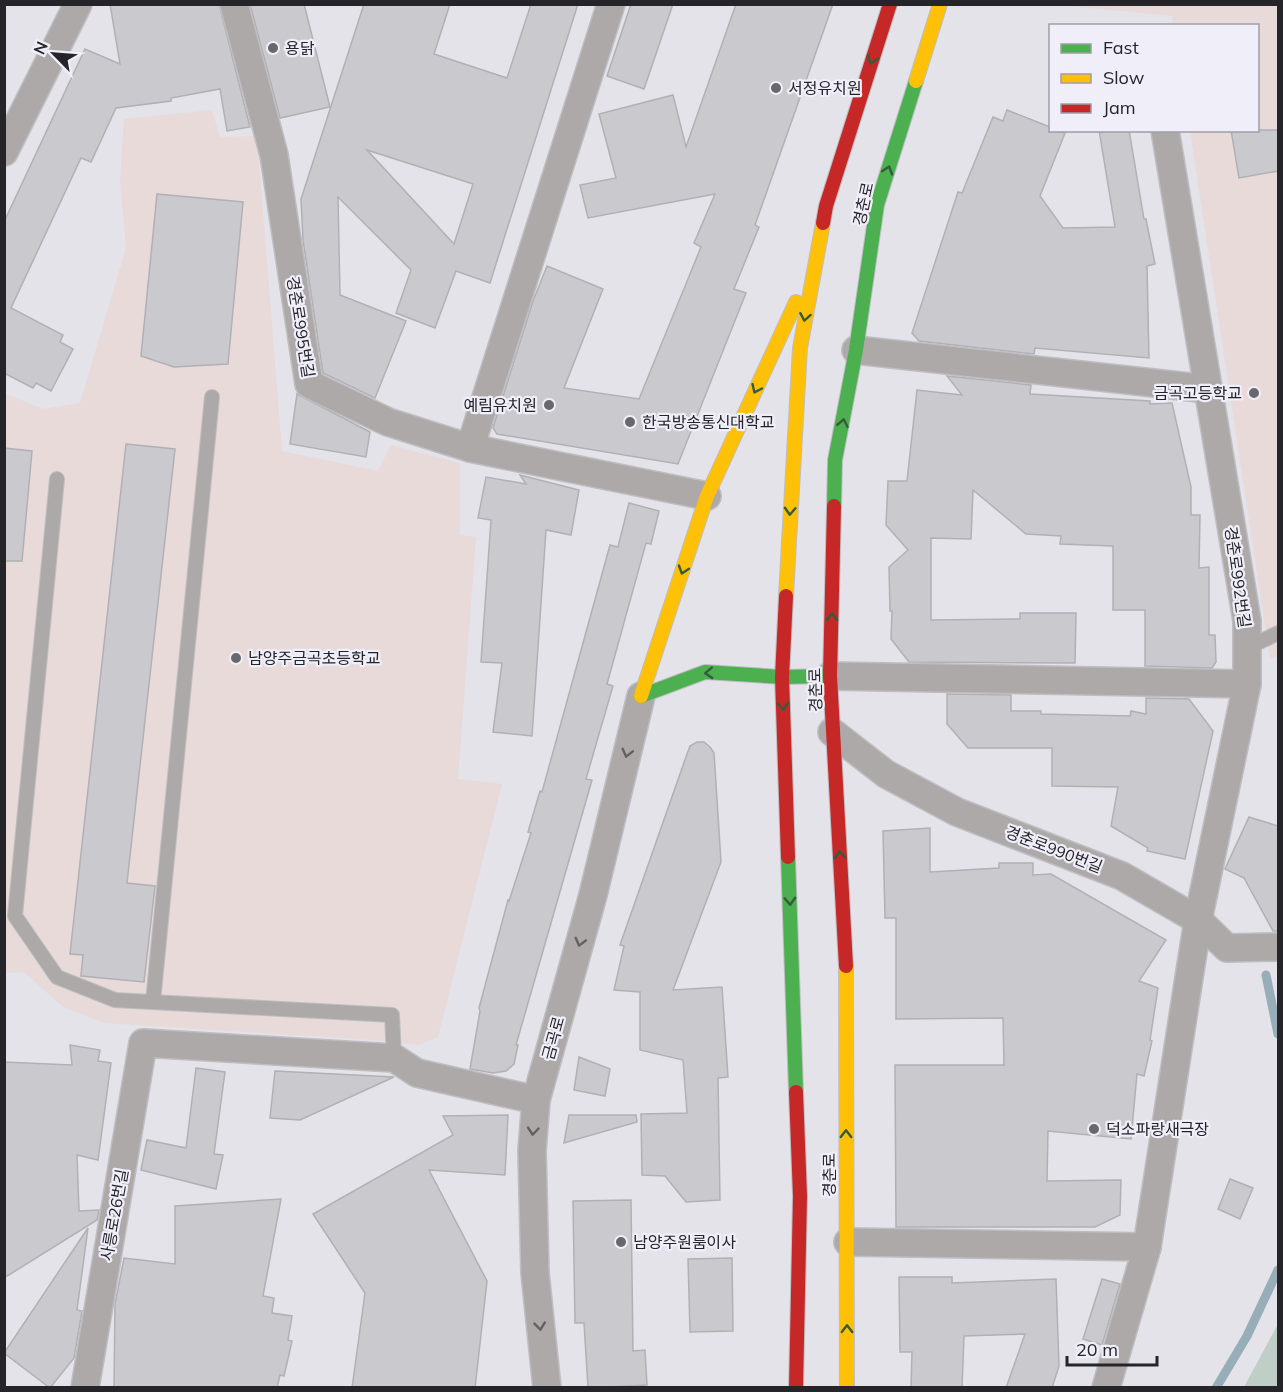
<svg xmlns="http://www.w3.org/2000/svg" width="1283" height="1392" viewBox="0 0 1283 1392" font-family="Mulish,'Noto Sans KR',sans-serif">
<style>
.education{fill:#e7dad8}
.green{fill:#bfcfc7}
.lines{fill:none;stroke-linecap:round;stroke-linejoin:round}
.stream{stroke:#97aeb9;stroke-width:9}
.building{fill:#cacace;stroke:#b0b0b5;stroke-width:1.5;fill-rule:evenodd}
.lane-casing{stroke:#bebec2;stroke-width:16}
.street-casing{stroke:#bebec2;stroke-width:30}
.fast-casing{stroke:#bebec2;stroke-width:16}
.slow-casing{stroke:#bebec2;stroke-width:16}
.jam-casing{stroke:#bebec2;stroke-width:16}
.lane{stroke:#aca9a8;stroke-width:14}
.street{stroke:#aca9a8;stroke-width:27}
.fast{stroke:#4caf50;stroke-width:14}
.slow{stroke:#ffc107;stroke-width:14}
.jam{stroke:#c62828;stroke-width:14}
.oneway{stroke:#355c39}
.oneway2{stroke:#626062}
.poi-dot{fill:#68686c;stroke:#efeef9;stroke-width:2}
.labels{text-anchor:middle;dominant-baseline:central;stroke-width:4.5;stroke-linejoin:round;paint-order:stroke}
.poi-label{font-size:16px;fill:#252529;stroke:#efeef9;text-anchor:start}
.street-label{font-size:16px;fill:#252529;stroke:#efeef9}
</style>
<rect width="100%" height="100%" fill="#e3e3e9"/>
<g class="education">
<polygon points="1058,5 1278,5 1278,655 1270,659 1190,131 1258,130 1258,26 1174,25 1172,16"/>
<polygon points="212,110 220,137 257,136 282,451 378,471 391,445 460,463 460,535 476,537 458,779 502,784 438,1037 419,1045 372,1040 104,1023 63,1007 24,972 5,973 4,393 43,409 80,403 126,248 120,180 124,119"/>
</g>
<polygon class="green" points="1278,1324 1278,1387 1244,1387"/>
<g class="lines">
<g class="stream">
<polyline points="1266,975 1278,1034"/>
<polyline points="1216,1388 1247,1336 1278,1270"/>
</g>
</g>
<g class="building">
<polygon points="110,4 219,4 250,127 227,131 220,89 171,98 171,101 116,108 91,162 81,158 11,308 63,335 60,342 73,349 51,391 36,383 33,388 4,373 4,222 85,49 120,64"/>
<polygon points="250,4 304,4 330,107 280,118"/>
<path d="M364,4H450L434,54L507,78L531,4H578L490,283L456,271L435,328L396,313L411,270L338,197L340,295L406,321L375,398L323,373L303,240L301,199ZM367,150L473,184L454,244Z"/>
<polygon points="631,4 673,4 644,89 607,76"/>
<polygon points="736,4 833,4 755,225 759,227 734,289 746,293 678,464 497,434 493,428 533,301 547,266 603,289 564,388 639,399 701,247 694,243 715,194 588,218 580,185 616,178 599,114 673,95 686,147"/>
<polygon points="1007,110 1050,127 1050,130 1065,133 1040,196 1063,228 1115,227 1099,130 1129,130 1144,219 1146,219 1155,264 1147,266 1149,358 1035,348 1034,354 919,341 912,333 958,192 962,193 993,117 1003,121"/>
<polygon points="1231,130 1278,130 1278,171 1239,178"/>
<polygon points="157,194 243,202 228,364 174,367 141,356"/>
<polygon points="947,376 1031,385 1030,394 1150,401 1150,404 1172,403 1191,487 1191,515 1200,515 1199,568 1209,567 1209,635 1215,635 1216,662 1212,668 1145,666 1145,610 1113,610 1113,546 1060,544 1061,536 1026,534 973,490 971,539 931,538 931,620 1020,619 1020,613 1076,613 1075,663 909,662 891,639 892,611 890,611 889,567 908,550 886,525 888,481 907,481 917,390 962,395"/>
<polygon points="297,394 370,432 366,457 290,444"/>
<polygon points="126,444 175,449 127,883 155,886 144,982 81,976 83,955 70,954"/>
<polygon points="4,448 32,451 22,561 4,561"/>
<polygon points="520,475 579,490 571,535 546,530 532,736 493,732 502,663 481,662 491,520 478,518 486,477 526,484"/>
<polygon points="629,503 659,511 651,544 646,543 607,684 613,686 586,779 592,780 516,1045 518,1045 514,1064 506,1071 493,1073 470,1069 480,1011 479,1008 508,900 509,901 531,833 528,832 540,791 542,792 610,545 618,547"/>
<polygon points="947,694 1011,695 1011,711 1041,711 1041,714 1130,716 1131,711 1146,714 1146,698 1189,699 1213,731 1185,859 1147,851 1148,848 1111,826 1118,787 1052,786 1052,748 968,748 947,724"/>
<polygon points="697,742 704,742 710,747 714,753 721,862 673,990 722,987 728,1077 718,1078 720,1200 686,1202 665,1176 642,1175 641,1114 687,1113 683,1060 640,1050 640,992 614,990 624,946 620,945 687,754 690,746"/>
<polygon points="1249,817 1278,826 1278,931 1273,931 1244,878 1225,869"/>
<polygon points="930,828 930,872 999,868 999,863 1033,863 1033,875 1051,874 1166,940 1139,981 1158,988 1150,1040 1152,1041 1144,1076 1137,1074 1131,1139 1048,1131 1047,1181 1121,1180 1120,1215 1095,1227 896,1227 895,1065 1004,1065 1003,1018 896,1019 896,918 885,918 883,831"/>
<polygon points="70,1045 100,1050 98,1061 111,1063 98,1160 77,1155 79,1211 99,1210 97,1220 4,1278 4,1062 72,1065"/>
<polygon points="579,1057 610,1069 605,1096 574,1090"/>
<polygon points="196,1068 225,1072 214,1154 223,1155 216,1189 141,1170 147,1140 186,1148"/>
<polygon points="275,1071 394,1077 300,1120 270,1118"/>
<polygon points="508,1115 505,1175 429,1170 487,1281 475,1388 352,1388 365,1293 313,1214 453,1135 443,1116"/>
<polygon points="569,1115 636,1115 637,1122 564,1143"/>
<polygon points="1230,1179 1253,1188 1240,1219 1218,1209"/>
<polygon points="281,1199 263,1296 274,1298 272,1313 292,1316 288,1340 292,1341 284,1376 280,1375 277,1388 114,1388 115,1304 124,1258 175,1264 175,1206"/>
<polygon points="631,1200 633,1351 645,1350 647,1385 588,1388 584,1323 575,1323 573,1201"/>
<polygon points="88,1228 77,1310 82,1311 74,1358 50,1388 4,1353"/>
<polygon points="732,1258 733,1331 690,1332 688,1259"/>
<polygon points="899,1277 952,1277 952,1283 1056,1279 1059,1366 1052,1388 1006,1388 1025,1334 964,1336 962,1388 911,1388 912,1352 900,1352"/>
<polygon points="1102,1279 1120,1284 1102,1345 1083,1339"/>
</g>
<g class="lines">
<g class="lane-casing">
<g id="lane">
<polyline points="57,479 15,916 57,977 115,1000 392,1015 394,1058"/>
<polyline points="1247,648 1278,633"/>
<polyline points="153,1002 212,397"/>
</g>
</g>
<g class="street-casing">
<g id="street">
<polyline points="234,4 274,155 309,384 388,422 470,448 707,496"/>
<polyline points="4,152 78,4"/>
<polyline points="856,350 1208,389"/>
<polyline points="470,448 611,4"/>
<polyline points="830,676 1247,684 1247,621 1165,130"/>
<polyline points="832,732 886,774 957,812 1122,876 1198,920 1227,948 1278,947"/>
<polyline points="848,1242 1147,1247"/>
<polyline points="85,1388 143,1043 394,1058 417,1073 536,1100"/>
<polyline points="547,1388 535,1273 532,1151 536,1100 593,895 641,696"/>
<polyline points="1106,1388 1147,1247 1198,920 1247,684"/>
</g>
</g>
<g class="fast-casing">
<g id="fast">
<polyline points="834,506 835,460 856,350 877,205 916,81"/>
<polyline points="641,696 705,672 782,677 830,676"/>
<polyline points="788,857 796,1092"/>
</g>
</g>
<g class="slow-casing">
<g id="slow">
<polyline points="916,81 940,4"/>
<polyline points="786,596 800,348 823,223"/>
<polyline points="641,696 707,496 796,302"/>
<polyline points="846,966 847,1388"/>
</g>
</g>
<g class="jam-casing">
<g id="jam">
<polyline points="823,223 826,206 890,4"/>
<polyline points="834,506 830,676 846,966"/>
<polyline points="786,596 782,677 788,857"/>
<polyline points="796,1388 800,1196 796,1092"/>
</g>
</g>
<use href="#lane" class="lane"/>
<use href="#street" class="street"/>
<use href="#fast" class="fast"/>
<use href="#slow" class="slow"/>
<use href="#jam" class="jam"/>
</g>
<defs><path id="oneway-chevron" d="M-2-3.5L2.5 0L-2 3.5" fill="none" stroke-width="1.6" stroke-linecap="round" stroke-linejoin="round" transform="scale(1.5)"/></defs>
<g class="oneway">
<use href="#oneway-chevron" transform="translate(872 60) rotate(108)"/>
<use href="#oneway-chevron" transform="translate(888 170) rotate(-72)"/>
<use href="#oneway-chevron" transform="translate(805 317) rotate(100)"/>
<use href="#oneway-chevron" transform="translate(756 389) rotate(115)"/>
<use href="#oneway-chevron" transform="translate(843 423) rotate(-79)"/>
<use href="#oneway-chevron" transform="translate(790 511) rotate(93)"/>
<use href="#oneway-chevron" transform="translate(683 570) rotate(108)"/>
<use href="#oneway-chevron" transform="translate(832 617) rotate(-89)"/>
<use href="#oneway-chevron" transform="translate(709 673) rotate(177)"/>
<use href="#oneway-chevron" transform="translate(783 706) rotate(88)"/>
<use href="#oneway-chevron" transform="translate(840 855) rotate(-94)"/>
<use href="#oneway-chevron" transform="translate(790 901) rotate(88)"/>
<use href="#oneway-chevron" transform="translate(846 1134) rotate(-90)"/>
<use href="#oneway-chevron" transform="translate(847 1329) rotate(-90)"/>
</g>
<g class="oneway2">
<use href="#oneway-chevron" transform="translate(627 753) rotate(104)"/>
<use href="#oneway-chevron" transform="translate(580 942) rotate(105)"/>
<use href="#oneway-chevron" transform="translate(533 1131) rotate(95)"/>
<use href="#oneway-chevron" transform="translate(540 1326) rotate(84)"/>
</g>
<g class="poi-dot">
<circle cx="273" cy="48" r="6"/>
<circle cx="776" cy="88" r="6"/>
<circle cx="1254" cy="393" r="6"/>
<circle cx="549" cy="405" r="6"/>
<circle cx="630" cy="422" r="6"/>
<circle cx="236" cy="658" r="6"/>
<circle cx="1094" cy="1129" r="6"/>
<circle cx="621" cy="1242" r="6"/>
</g>
<g class="labels">
<g class="poi-label">
<text x="285" y="48">용닭</text>
<text x="788" y="88">서정유치원</text>
<text x="1242" y="393" text-anchor="end">금곡고등학교</text>
<text x="537" y="405" text-anchor="end">예림유치원</text>
<text x="642" y="422">한국방송통신대학교</text>
<text x="248" y="658">남양주금곡초등학교</text>
<text x="1106" y="1129">덕소파랑새극장</text>
<text x="633" y="1242">남양주원룸이사</text>
</g>
<g class="street-label">
<text transform="translate(863 204) rotate(-78)">경춘로</text>
<text transform="translate(301 327) rotate(81)">경춘로995번길</text>
<text transform="translate(1238 577) rotate(82)">경춘로992번길</text>
<text transform="translate(815 690) rotate(-91)">경춘로</text>
<text transform="translate(1054 849) rotate(21)">경춘로990번길</text>
<text transform="translate(553 1038) rotate(-75)">금곡로</text>
<text transform="translate(829 1175) rotate(-90)">경춘로</text>
<text transform="translate(114 1215) rotate(-80)">사릉로26번길</text>
</g>
</g>
<rect width="1283" height="1392" fill="none" stroke="#252529" stroke-width="12"/>
<rect x="1049" y="24" width="210" height="108" fill="#efeef9" stroke="#9e9ea6" stroke-width="1.5"/>
<rect x="1061" y="44" width="30" height="9" fill="#4caf50" stroke="#9e9ea6" stroke-width="1.5"/>
<text x="1103" y="54" font-size="18" fill="#252529">Fast</text>
<rect x="1061" y="74" width="30" height="9" fill="#ffc107" stroke="#9e9ea6" stroke-width="1.5"/>
<text x="1103" y="84" font-size="18" fill="#252529">Slow</text>
<rect x="1061" y="104" width="30" height="9" fill="#c62828" stroke="#9e9ea6" stroke-width="1.5"/>
<text x="1103" y="114" font-size="18" fill="#252529">Jam</text>
<g transform="translate(54 54) rotate(295)" stroke="#efeef9" stroke-width="4.5" paint-order="stroke">
<path d="M0-4.5L10 22L0 15L-10 22Z" fill="#252529"/>
<text y="-9" font-size="16" font-weight="bold" text-anchor="middle" fill="#252529">N</text>
</g>
<path d="M1067 1356v9h90v-9" fill="none" stroke="#252529" stroke-width="3"/>
<text x="1076" y="1356" font-size="18" fill="#252529" stroke="#efeef9" stroke-width="4.5" paint-order="stroke">20 m</text>
</svg>
